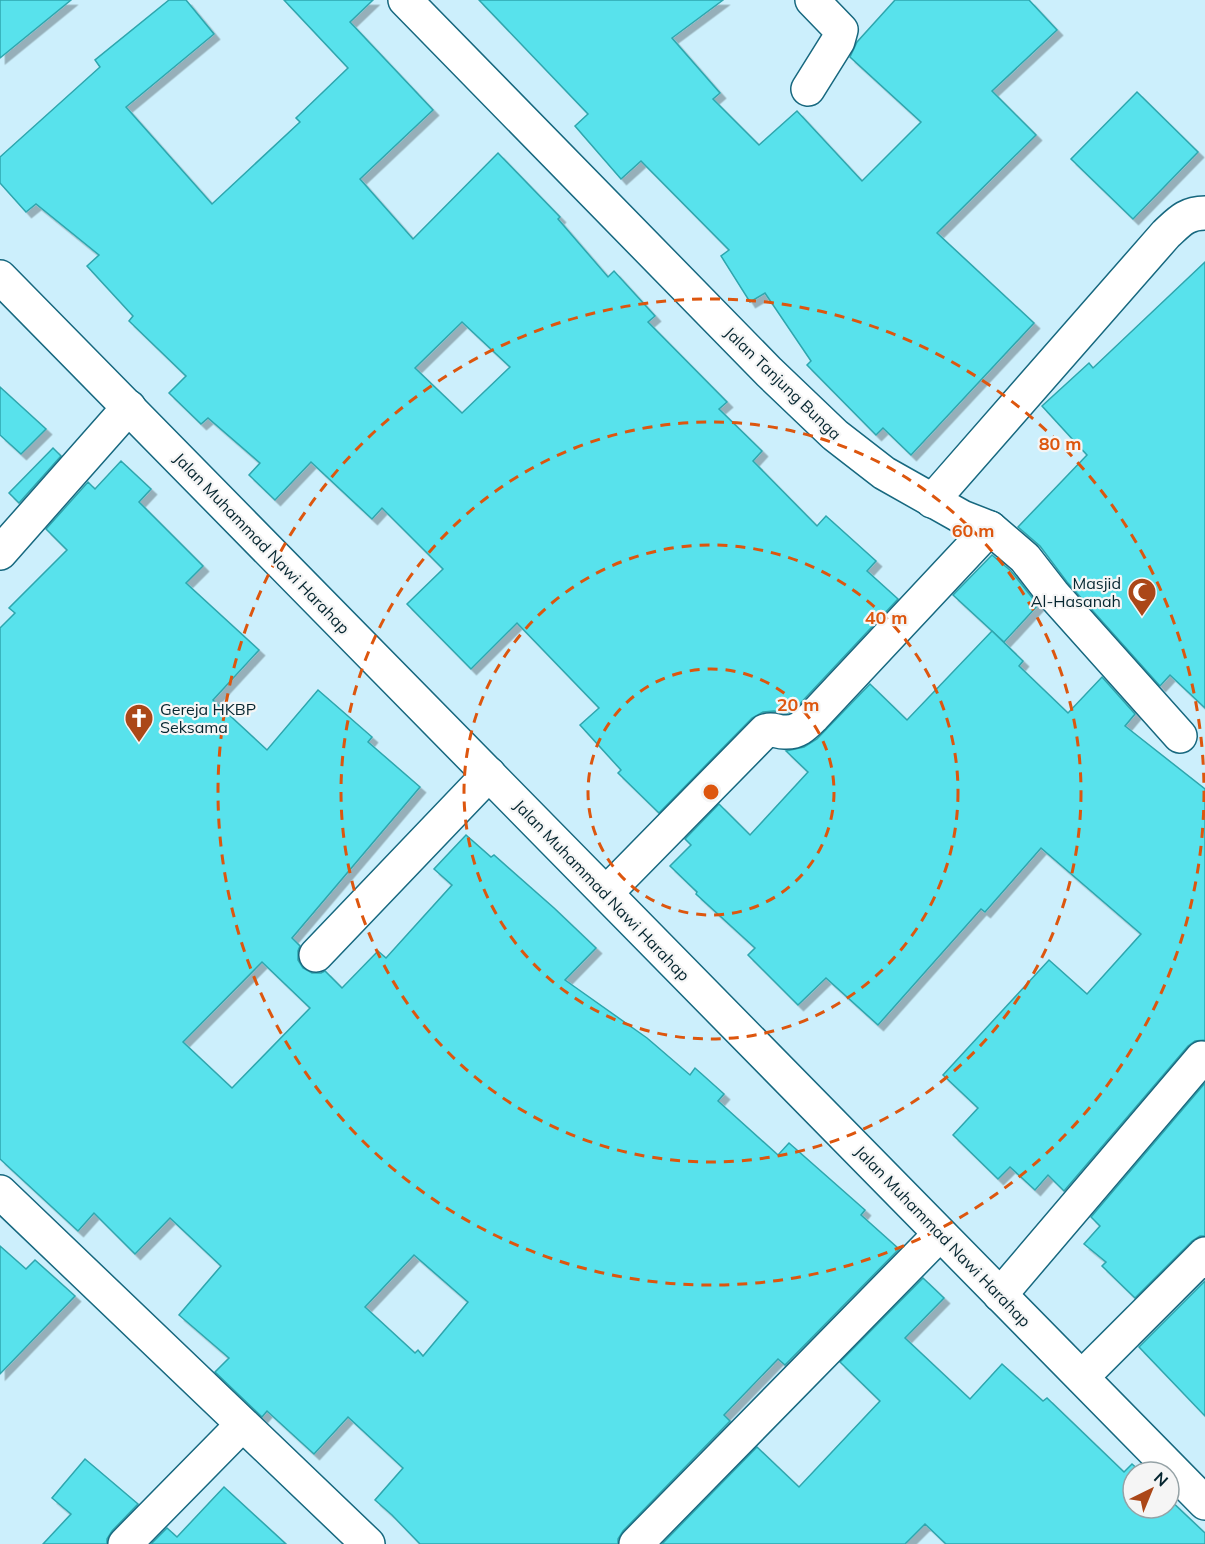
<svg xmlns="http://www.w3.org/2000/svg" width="1205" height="1544" viewBox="0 0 1205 1544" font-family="Mulish,sans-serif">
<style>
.building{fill:#59e2ec;stroke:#2ea6ae;stroke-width:1.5;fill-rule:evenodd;filter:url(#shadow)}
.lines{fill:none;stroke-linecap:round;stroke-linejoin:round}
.minor-casing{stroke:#17687f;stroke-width:36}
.minor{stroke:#fff;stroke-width:33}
.ring{fill:none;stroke:#dd560e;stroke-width:3;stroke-dasharray:10 8}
.labels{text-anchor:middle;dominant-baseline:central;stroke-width:4.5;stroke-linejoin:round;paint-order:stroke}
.street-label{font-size:16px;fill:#05252f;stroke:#f5f5f5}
.poi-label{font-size:16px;fill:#05252f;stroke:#f5f5f5;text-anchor:end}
.centre{fill:#dd560e;stroke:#f5f5f5;stroke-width:3}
.ring-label{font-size:18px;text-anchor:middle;font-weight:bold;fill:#dd560e;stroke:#f5f5f5;stroke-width:4.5;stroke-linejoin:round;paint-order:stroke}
</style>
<defs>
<filter id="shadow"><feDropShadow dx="5.5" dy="5.5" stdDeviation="0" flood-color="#0004"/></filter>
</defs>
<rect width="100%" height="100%" fill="#cceffc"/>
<g class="building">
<polygon points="0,0 71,0 0,58"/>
<path d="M169,0H186L214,34L126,107L212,204L300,122L296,118L348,68L284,0H373L350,22L433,110L360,179L413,239L498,153L560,217L558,219L608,277L614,271L655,316L648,322L727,402L719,409L762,451L753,461L817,526L826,516L876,561L867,571L898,599L795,709L787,713L774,711L763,712L752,718L659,813L618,773L621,770L580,725L599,708L517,623L471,669L407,604L443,569L382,508L372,519L311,462L275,500L249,475L260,463L208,418L201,424L169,393L186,376L129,321L133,316L87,266L99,255L36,204L26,212L0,183V157L100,67L95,60ZM462,322L510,367L462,413L415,368Z"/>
<polygon points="479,0 723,0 672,38 720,93 713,99 759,145 797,111 862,181 921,122 850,57 857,42 895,0 1029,0 1057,30 992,91 1036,135 937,233 1034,323 911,455 883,428 876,435 807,365 811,361 765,293 750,302 721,256 729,250 641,161 621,179 575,126 588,114"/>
<polygon points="1137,92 1198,152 1133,219 1071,159"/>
<polygon points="1205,262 1205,708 1170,675 1160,686 1067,582 1040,546 1018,527 1087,455 1042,406 1089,363 1093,368"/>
<polygon points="0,387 46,429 21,454 0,435"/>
<polygon points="53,448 61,456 19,503 9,493"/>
<path d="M121,461L151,489L139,502L203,566L186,583L259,650L213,700L267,750L318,690L372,737L368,742L420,787L292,938L300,946L298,951V960L303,968L312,973H321L325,971L342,988L378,951L386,958L452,885L434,869L466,835L491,857L494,855L554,908L596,948L565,980L647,1038L690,1075L695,1068L724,1094L718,1101L778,1155L789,1143L865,1210L861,1215L899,1249L785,1365L778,1359L724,1415L730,1421L623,1531L618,1539V1544H420L392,1515L375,1500L403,1468L348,1417L314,1454L267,1411L262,1417L215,1372L229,1358L179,1315L221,1266L170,1218L135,1254L94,1213L78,1231L0,1159V628L15,613L9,608L67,550L46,529L88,482L95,489ZM262,962L310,1008L232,1088L183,1042ZM414,1255L468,1302L423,1356L418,1350L415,1353L365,1307Z"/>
<polygon points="992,555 1011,571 1038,605 1004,642 953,595"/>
<polygon points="992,631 1023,661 1019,666 1068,713 1102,677 1135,714 1125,726 1205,789 1205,1040 1195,1041 1188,1046 1064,1191 1048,1175 1035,1190 1010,1167 998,1179 953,1135 978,1108 943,1075 1049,960 1087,994 1141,934 1041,848 985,912 981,909 878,1025 826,978 798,1005 748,955 755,948 696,894 697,892 670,866 691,845 685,839 719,804 750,835 808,772 786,751 804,747 817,739 870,684 907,720"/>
<polygon points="1205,1083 1205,1236 1200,1236 1192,1241 1135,1298 1102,1266 1106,1262 1084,1244 1100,1226 1091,1217"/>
<polygon points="0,1246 26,1269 35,1260 75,1296 0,1374"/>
<polygon points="923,1278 944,1298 905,1338 970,1399 1002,1364 1043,1401 1047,1398 1124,1472 1132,1464 1141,1472 1133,1472 1133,1508 1169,1508 1169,1499 1205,1533 1205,1544 946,1544 925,1524 905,1544 662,1544 757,1447 799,1487 880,1401 840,1362"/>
<polygon points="1205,1281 1205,1416 1139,1347"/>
<polygon points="85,1459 138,1504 112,1531 107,1539 107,1544 43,1544 71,1514 52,1498"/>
<polygon points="224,1487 286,1544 151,1544 167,1528 177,1537"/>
</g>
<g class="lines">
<g class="minor-casing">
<g id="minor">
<polyline points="405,0 769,372 835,435 884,473 962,517 990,528 1025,558 1053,594 1180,736"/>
<polyline points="808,89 838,41 841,30 812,0"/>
<polyline points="0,277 1205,1503"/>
<path d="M932,501L1166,234C1179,222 1186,213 1205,213"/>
<polyline points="0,553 129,407"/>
<path d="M606,893L765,731C773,728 777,732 784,732C798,733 805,725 814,716L990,528"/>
<polyline points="316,955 489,774"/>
<polyline points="0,1192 368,1544"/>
<polyline points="1000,1295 1202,1058"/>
<polyline points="1082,1377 1205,1254"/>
<polyline points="125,1544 242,1425"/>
<polyline points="636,1544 940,1234"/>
</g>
</g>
<use href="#minor" class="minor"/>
</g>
<g class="ring">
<circle cx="711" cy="792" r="123"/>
<circle cx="711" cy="792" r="247"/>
<circle cx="711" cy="792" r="370"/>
<circle cx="711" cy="792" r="493"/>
</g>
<defs>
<g id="mosque-pin" transform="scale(1.5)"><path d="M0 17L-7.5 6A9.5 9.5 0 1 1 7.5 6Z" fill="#ab4718" stroke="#f5f5f5"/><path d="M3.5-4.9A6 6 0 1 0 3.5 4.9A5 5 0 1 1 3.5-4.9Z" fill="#fff"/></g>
<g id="church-pin" transform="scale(1.5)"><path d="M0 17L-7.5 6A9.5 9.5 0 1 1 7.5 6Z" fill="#ab4718" stroke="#f5f5f5"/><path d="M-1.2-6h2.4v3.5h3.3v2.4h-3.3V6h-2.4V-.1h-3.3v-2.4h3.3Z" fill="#fff"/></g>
</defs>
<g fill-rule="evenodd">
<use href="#mosque-pin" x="1142" y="592"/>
<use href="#church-pin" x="139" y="718"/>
</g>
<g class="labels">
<g class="street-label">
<text transform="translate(783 383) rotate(44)">Jalan Tanjung Bunga</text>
<text transform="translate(262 543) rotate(46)">Jalan Muhammad Nawi Harahap</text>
<text transform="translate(602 890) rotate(46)">Jalan Muhammad Nawi Harahap</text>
<text transform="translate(943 1236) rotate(46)">Jalan Muhammad Nawi Harahap</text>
</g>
<g class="poi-label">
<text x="1121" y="583">Masjid<tspan x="1121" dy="18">Al-Hasanah</tspan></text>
<text x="160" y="709" text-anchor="start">Gereja HKBP<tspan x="160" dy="18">Seksama</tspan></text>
</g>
</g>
<circle cx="711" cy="792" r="9" class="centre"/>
<g class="ring-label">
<text x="1060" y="450">80 m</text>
<text x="973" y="537">60 m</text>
<text x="886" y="624">40 m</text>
<text x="798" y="711">20 m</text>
</g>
<g transform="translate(1151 1490) rotate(43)"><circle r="28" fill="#f5f5f5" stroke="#95a2a6" stroke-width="1.5"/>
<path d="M0-4.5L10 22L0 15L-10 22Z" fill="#ab4718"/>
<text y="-9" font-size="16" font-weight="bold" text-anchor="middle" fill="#05252f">N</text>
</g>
</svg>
